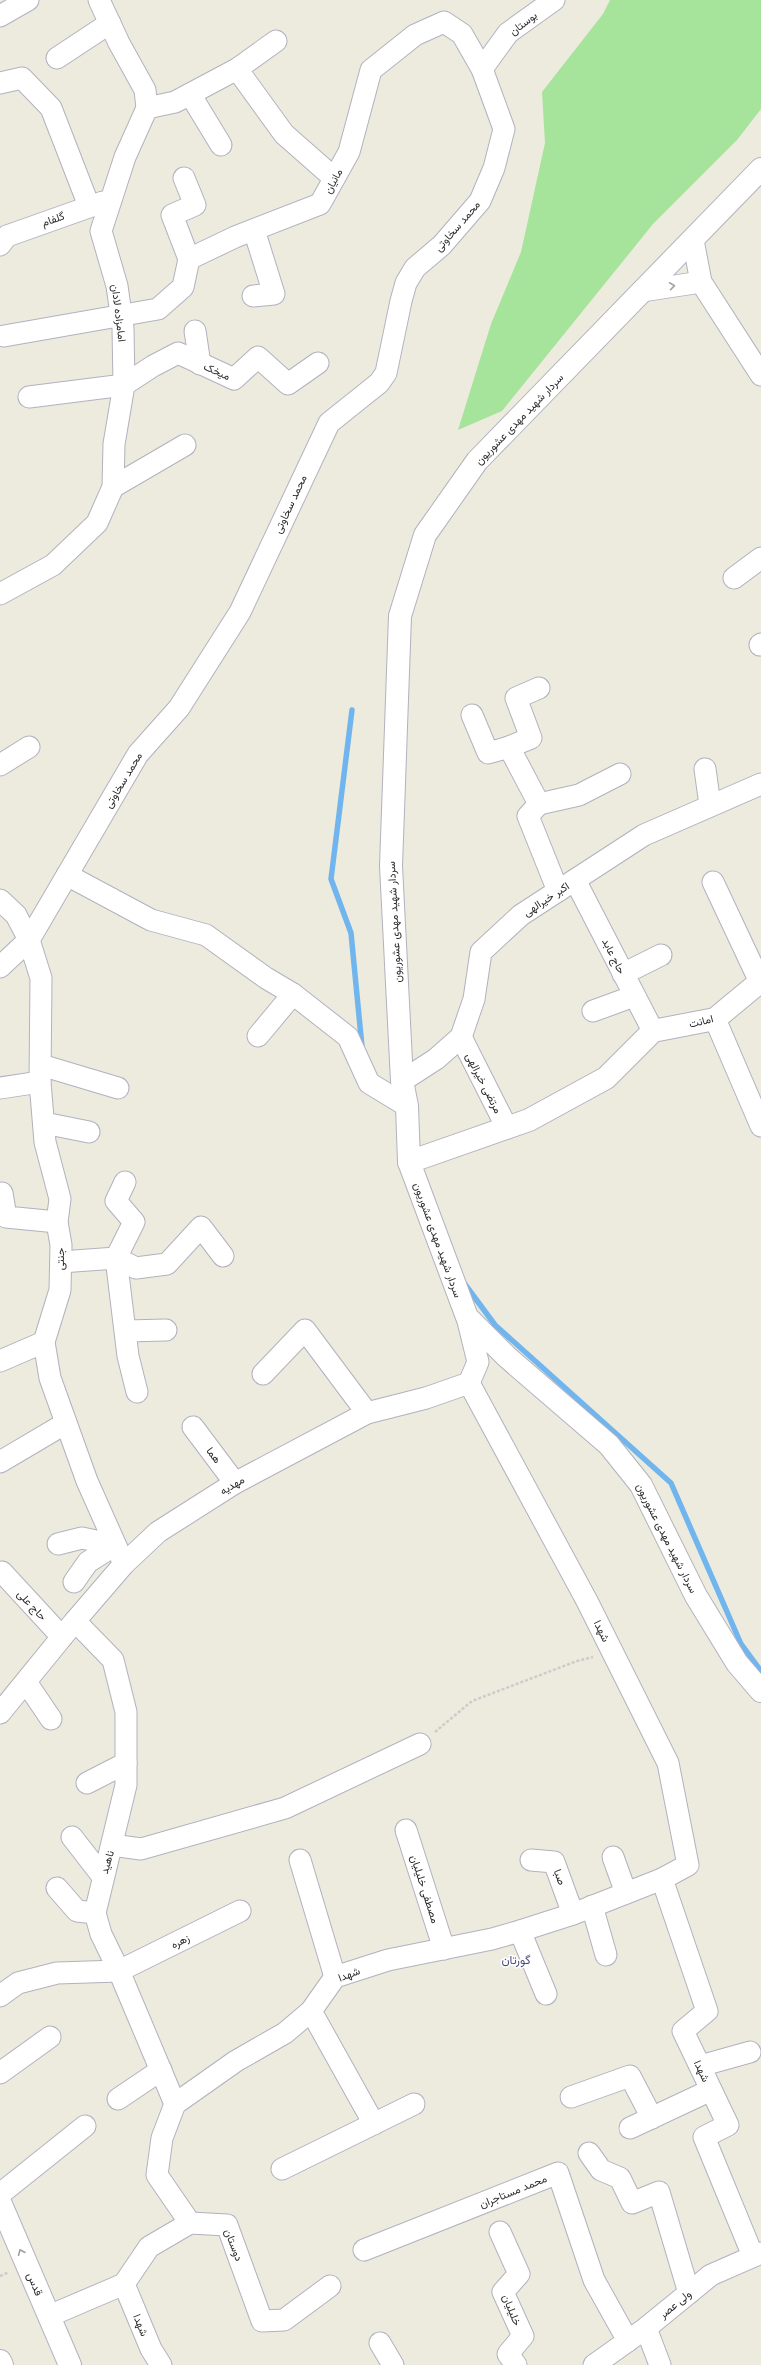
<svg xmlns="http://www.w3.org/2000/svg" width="761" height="2365" viewBox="0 0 761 2365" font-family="'DM Sans',Vazirmatn,sans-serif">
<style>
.green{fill:#a5e49a}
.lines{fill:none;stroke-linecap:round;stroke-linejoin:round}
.stream{stroke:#71b5ef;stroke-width:5.5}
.minor-casing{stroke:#b2b2bf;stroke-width:23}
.tertiary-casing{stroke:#b2b2bf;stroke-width:24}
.secondary-casing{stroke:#b2b2bf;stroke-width:24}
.path{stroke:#ccc;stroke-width:2.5;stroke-dasharray:3 2;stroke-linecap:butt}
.minor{stroke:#fff;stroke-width:21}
.tertiary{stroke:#fff;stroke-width:22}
.secondary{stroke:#fff;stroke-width:22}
.oneway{stroke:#a0a0a0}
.labels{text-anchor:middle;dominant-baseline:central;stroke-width:3;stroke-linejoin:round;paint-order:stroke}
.street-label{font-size:11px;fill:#2c2c2c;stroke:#fff}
.neighbourhood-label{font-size:12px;fill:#4c4b7d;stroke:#fff}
</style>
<rect width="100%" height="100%" fill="#edeade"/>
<polygon class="green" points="610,0 761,0 761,109 737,140 653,224 502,411 458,430 491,324 521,252 545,143 542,92 603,14"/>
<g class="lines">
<g class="stream">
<polyline points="352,710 331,879 351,933 362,1047"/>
<polyline points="464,1283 495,1325 671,1483 741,1644 761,1671"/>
</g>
<g class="minor-casing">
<g id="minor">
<polyline points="0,16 28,0"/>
<polyline points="57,58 110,23"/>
<polyline points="237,69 284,134 334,178"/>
<polyline points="482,69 508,33 554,0"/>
<polyline points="0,83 22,78 51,108 89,206"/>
<polyline points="190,94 221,145"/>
<polyline points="147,108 175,102 237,69 276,41"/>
<polyline points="184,178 195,205 172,215 189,259"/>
<polyline points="693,240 701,282 761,375"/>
<polyline points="0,245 7,236 103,202"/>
<polyline points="642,291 701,282"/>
<polyline points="253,296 274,294 254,230"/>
<polyline points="195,331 200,364"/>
<polyline points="29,397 124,385 153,366 178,353 234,379 258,357 288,384 318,363"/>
<polyline points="113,487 185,445"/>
<polyline points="734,578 761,558"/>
<polyline points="0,594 53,565 97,523 113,487 114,444 124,385 123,328 117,286 101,231 125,157 147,108 145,90 119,43 99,0"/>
<polyline points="760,645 761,644"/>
<polyline points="472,715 488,753 509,747 531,738 516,698 539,688"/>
<polyline points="509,747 539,804 528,816 558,891"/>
<polyline points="0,765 29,747"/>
<polyline points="705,769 710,805"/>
<polyline points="539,804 579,795 620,774"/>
<polyline points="67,875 151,920 206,935 266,978 293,994 348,1037 369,1083 407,1106"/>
<polyline points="575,880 653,1031"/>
<polyline points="713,882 760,982"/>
<polyline points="0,900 16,915 29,940 41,978 40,1082 45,1142 60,1199 57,1222 61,1245 60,1290 44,1342 50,1378 87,1481 124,1564"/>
<polyline points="0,967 29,940 138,754 179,708 240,612 329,423 379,383 386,373 401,301 406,283 415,268 442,245 480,201 494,168 504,129 482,69 462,34 444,22 415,35 371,70 349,152 320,204 235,237 189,259 183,287 158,309 4,336"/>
<polyline points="623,974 661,955"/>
<polyline points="593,1011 634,996"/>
<polyline points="715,1019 761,1126"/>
<polyline points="258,1036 293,994"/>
<polyline points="461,1037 507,1128"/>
<polyline points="41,1065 118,1088"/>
<polyline points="402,1081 436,1059 461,1037 474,999 481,952 521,915 644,835 761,784"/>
<polyline points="0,1088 40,1082"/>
<polyline points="44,1123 89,1132"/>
<polyline points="125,1182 116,1201 134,1222 116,1258 128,1356 137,1392"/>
<polyline points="2,1193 6,1217 57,1222"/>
<polyline points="61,1262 116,1258 136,1268 167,1264 201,1227 223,1256"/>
<polyline points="126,1331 166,1330"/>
<polyline points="0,1361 44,1342"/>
<polyline points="263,1374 305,1330 367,1413"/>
<polyline points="193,1427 235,1483"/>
<polyline points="0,1462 66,1423"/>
<polyline points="58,1544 82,1538 115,1545"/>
<polyline points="2,1572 62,1637"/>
<polyline points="74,1582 88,1562 115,1545"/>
<polyline points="75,1621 113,1660 126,1712 126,1785 95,1913 101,1934 119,1971 175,2104"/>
<polyline points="26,1682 51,1719"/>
<polyline points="0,1713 75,1621 124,1564 158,1532 235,1483 367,1413 426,1398 469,1383 478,1362 467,1317"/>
<polyline points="87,1783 126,1763"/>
<polyline points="406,1830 444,1949"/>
<polyline points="72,1837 103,1877"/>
<polyline points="112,1845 141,1849 285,1808 420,1744"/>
<polyline points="613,1857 626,1893"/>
<polyline points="300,1860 335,1977"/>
<polyline points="531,1860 554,1862 573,1914"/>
<polyline points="662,1879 707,2011 683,2031 728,2125 704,2137 753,2256"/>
<polyline points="57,1888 77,1911 95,1913"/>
<polyline points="592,1906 606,1955"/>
<polyline points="520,1931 546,1994"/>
<polyline points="0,1996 18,1983 57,1973 119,1971 240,1911"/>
<polyline points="311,2011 374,2124"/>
<polyline points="700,2066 750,2052"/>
<polyline points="0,2073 50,2037"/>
<polyline points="571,2097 630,2076 652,2118"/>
<polyline points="118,2099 161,2070"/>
<polyline points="630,2128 711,2090"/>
<polyline points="589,2153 601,2170 620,2178 632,2203 659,2192 689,2293"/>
<polyline points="282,2169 414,2104"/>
<polyline points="0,2194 85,2126"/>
<polyline points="190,2223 157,2175 162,2138 175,2104 236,2061 285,2033 311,2011 335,1977 388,1960 492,1939 520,1931 573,1914 662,1879 688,1865 668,1763 587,1601 469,1383"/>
<polyline points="500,2232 519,2274 503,2292 523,2336 508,2354 516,2365"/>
<polyline points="364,2250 558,2173 594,2280 628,2341"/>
<polyline points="124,2284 151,2349 161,2365"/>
<polyline points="49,2316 124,2284 149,2247 190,2223 227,2225 262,2321 284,2320 330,2286"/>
<polyline points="646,2328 660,2365"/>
<polyline points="380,2343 393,2365"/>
<polyline points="594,2365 646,2328 711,2275 761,2253"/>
</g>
</g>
<g class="tertiary-casing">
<g id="tertiary">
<polyline points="761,169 477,461 425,535 400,616 391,866 402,1081 407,1106 409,1162 467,1317 507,1357 609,1445 641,1485 696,1596 737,1663 761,1691"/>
<polyline points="409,1162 529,1120 606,1078 653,1031 715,1019 761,981"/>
</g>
</g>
<g class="secondary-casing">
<g id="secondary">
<polyline points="0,2202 70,2365"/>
<polyline points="0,2361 2,2365"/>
</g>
</g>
<g class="path">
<polyline points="435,1732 472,1701 577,1661 593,1657"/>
<polyline points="0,2276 9,2272"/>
</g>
<use href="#minor" class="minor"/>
<use href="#tertiary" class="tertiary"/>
<use href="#secondary" class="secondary"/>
</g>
<defs><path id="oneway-chevron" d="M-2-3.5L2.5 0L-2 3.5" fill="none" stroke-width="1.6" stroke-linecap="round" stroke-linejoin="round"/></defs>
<g class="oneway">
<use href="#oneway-chevron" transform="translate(672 286) rotate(-8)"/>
<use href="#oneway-chevron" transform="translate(21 2252) rotate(-113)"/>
</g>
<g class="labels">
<g class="street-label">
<text transform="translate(523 23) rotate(-37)">بوستان</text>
<text transform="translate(333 181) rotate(-61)">مانیان</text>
<text transform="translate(53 219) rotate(-19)">گلفام</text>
<text transform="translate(457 226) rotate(-49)">محمد سخاوتی</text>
<text transform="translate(119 313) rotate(83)">امامزاده لادان</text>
<text transform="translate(217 371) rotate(24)">میخک</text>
<text transform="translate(519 419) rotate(-46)">سردار شهید مهدی عشوریون</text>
<text transform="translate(290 504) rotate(-65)">محمد سخاوتی</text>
<text transform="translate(123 780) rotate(-59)">محمد سخاوتی</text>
<text transform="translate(546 899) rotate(-33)">اکبر خیرالهی</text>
<text transform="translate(394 922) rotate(-93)">سردار شهید مهدی عشوریون</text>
<text transform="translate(614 956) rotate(63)">حاج عابد</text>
<text transform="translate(701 1021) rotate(-14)">امانت</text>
<text transform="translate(484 1083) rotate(63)">مرتضی خیرالهی</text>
<text transform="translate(438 1240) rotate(70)">سردار شهید مهدی عشوریون</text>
<text transform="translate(60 1259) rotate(-89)">جنتی</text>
<text transform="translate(214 1455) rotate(53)">هما</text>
<text transform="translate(232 1485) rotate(-31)">مهدیه</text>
<text transform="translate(667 1538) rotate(63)">سردار شهید مهدی عشوریون</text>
<text transform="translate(32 1605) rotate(47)">حاج علی</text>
<text transform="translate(602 1631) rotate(64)">شهدا</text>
<text transform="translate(107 1862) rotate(-74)">ناهید</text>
<text transform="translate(560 1877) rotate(69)">صبا</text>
<text transform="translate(425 1889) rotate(72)">مصطفی خلیلیان</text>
<text transform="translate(180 1941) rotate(-26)">زهره</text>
<text transform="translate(349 1974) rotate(-21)">شهدا</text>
<text transform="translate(702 2071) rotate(65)">شهدا</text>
<text transform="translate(513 2191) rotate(-22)">محمد مستاجران</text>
<text transform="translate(234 2245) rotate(69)">دوستان</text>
<text transform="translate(35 2284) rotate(67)">قدس</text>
<text transform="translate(675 2304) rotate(-39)">ولی عصر</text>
<text transform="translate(512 2310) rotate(68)">خلیلیان</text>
<text transform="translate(141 2325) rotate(68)">شهدا</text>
</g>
<g class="neighbourhood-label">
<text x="516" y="1960">گورتان</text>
</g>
</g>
</svg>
